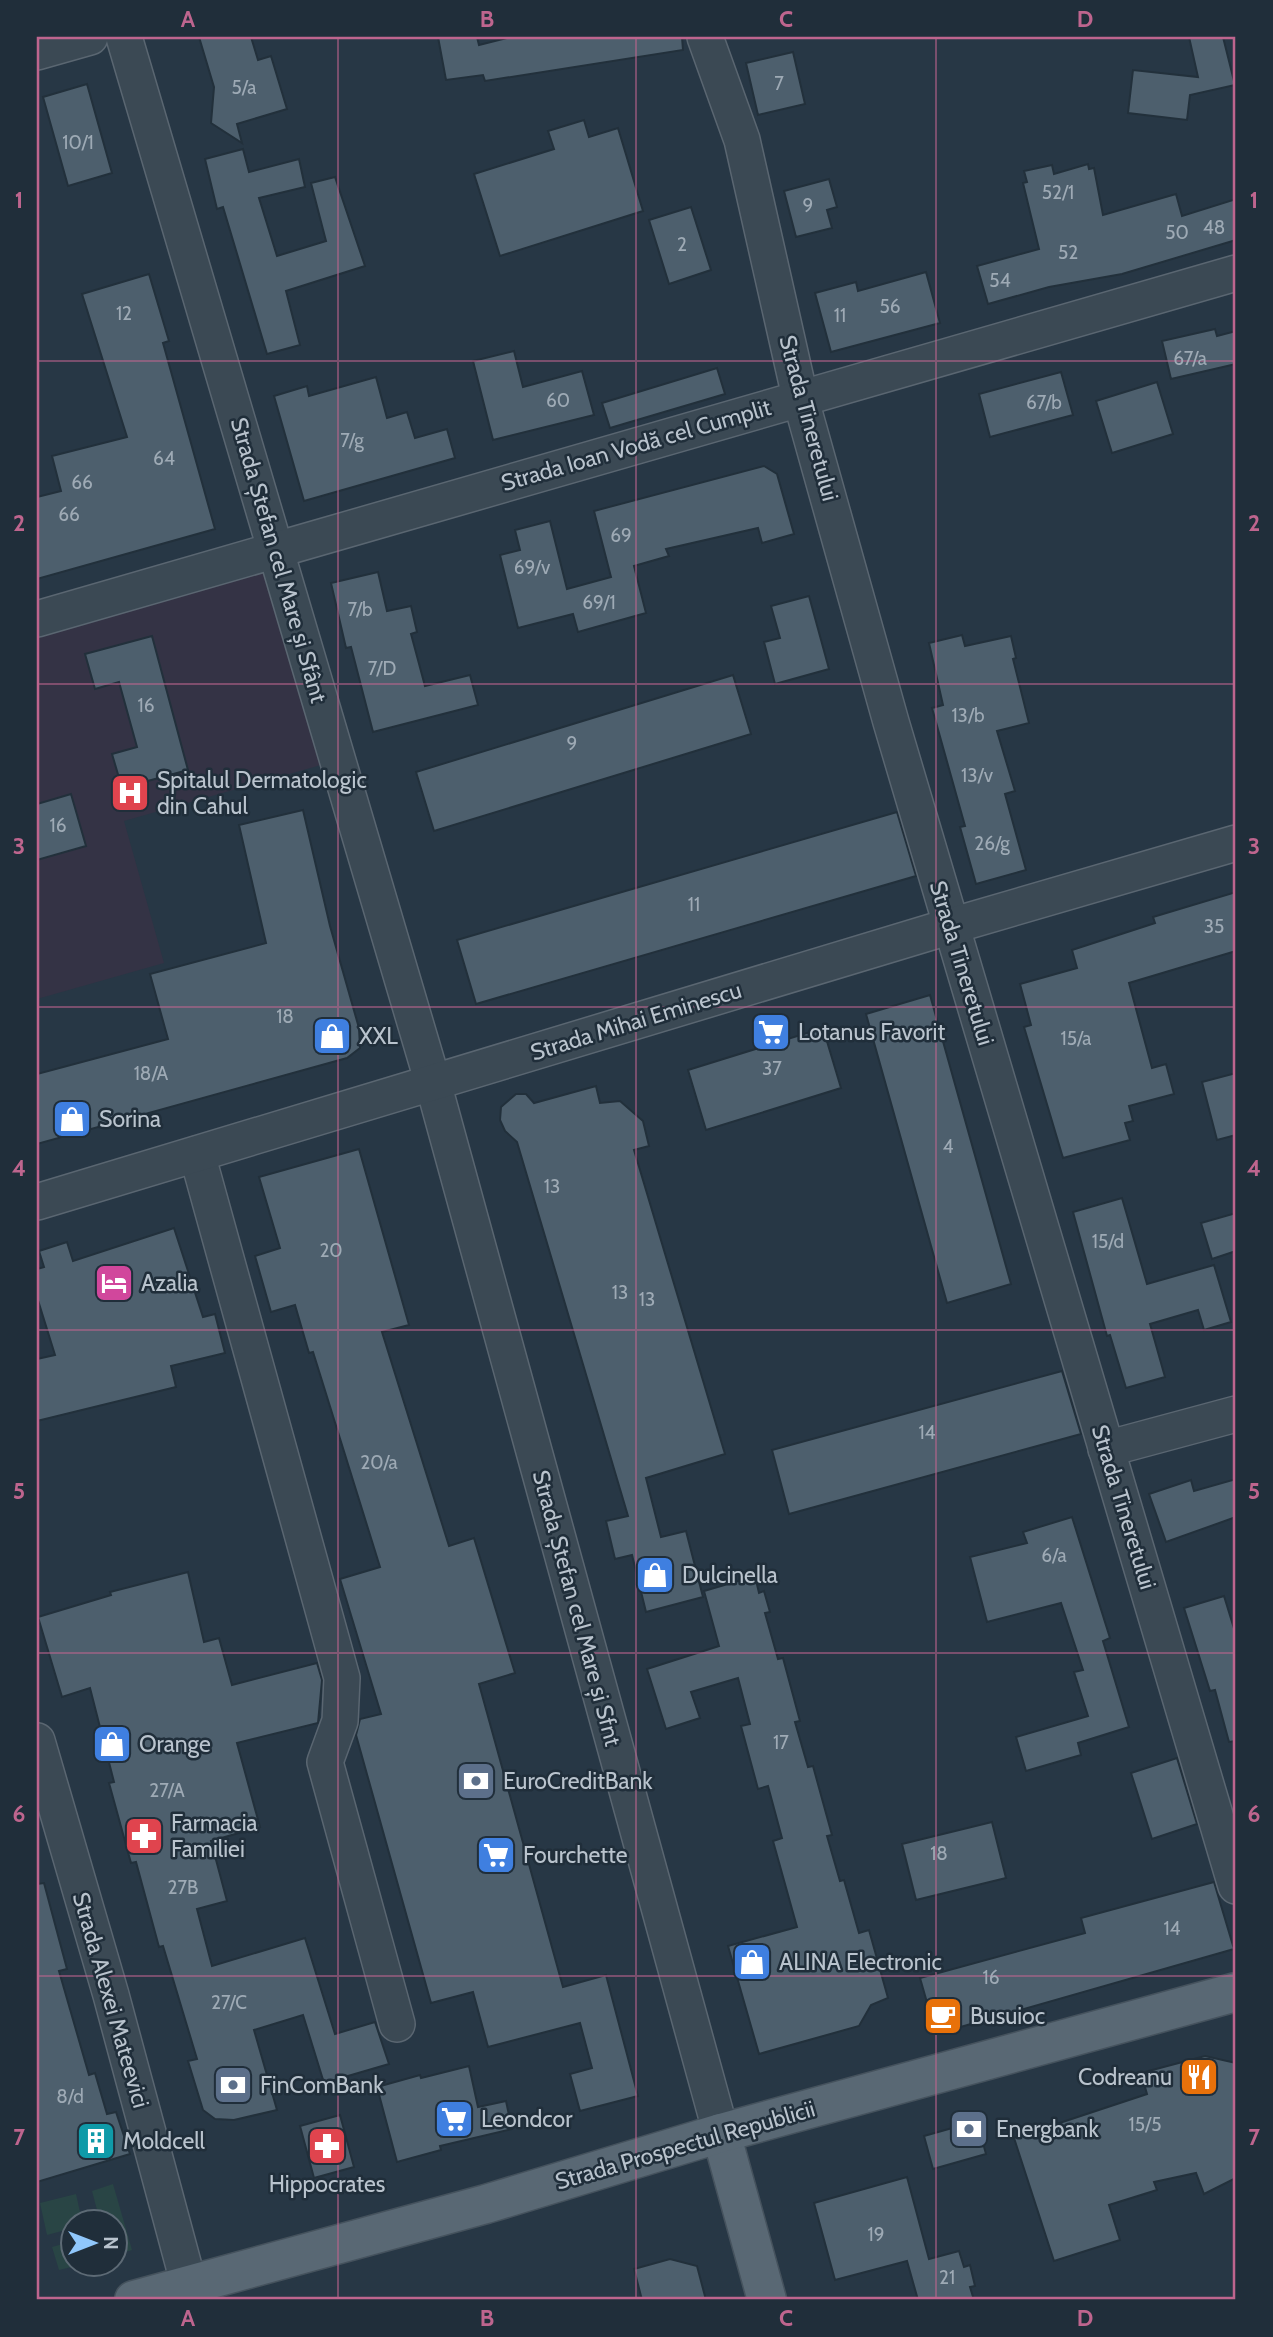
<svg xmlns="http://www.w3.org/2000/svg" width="1273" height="2337" viewBox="0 0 1273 2337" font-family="Cabin,sans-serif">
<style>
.medical{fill:#343345}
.green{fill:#294545}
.building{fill:#4d5f6d;stroke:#22303b;stroke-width:2}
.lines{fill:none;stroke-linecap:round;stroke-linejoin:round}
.minor-casing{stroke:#5a6671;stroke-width:38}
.major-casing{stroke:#45525d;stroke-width:41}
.minor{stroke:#3b4954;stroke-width:35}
.major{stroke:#596874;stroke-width:38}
.grid{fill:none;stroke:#be658e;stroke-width:2;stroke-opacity:0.55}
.labels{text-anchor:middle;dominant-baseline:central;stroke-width:5;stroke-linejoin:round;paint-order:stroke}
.number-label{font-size:19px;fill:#9eaab5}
.street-label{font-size:23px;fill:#b9c3cd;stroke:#202e3a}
.poi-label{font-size:23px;fill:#b9c3cd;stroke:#202e3a;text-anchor:start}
.neatline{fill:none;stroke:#be658e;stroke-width:2.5}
.grid-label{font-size:23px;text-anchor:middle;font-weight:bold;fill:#be658e}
</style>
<rect width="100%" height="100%" fill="#273745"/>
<polygon class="medical" points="266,571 321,765 124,821 164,963 37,999 37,636"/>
<g class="green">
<polygon points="113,2184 132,2250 116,2255 116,2222 100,2221 92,2191"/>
<polygon points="76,2194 82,2221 74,2222 73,2228 47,2235 40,2203"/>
<polygon points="73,2241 74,2264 84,2264 59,2270 52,2247"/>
</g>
<g class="building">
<polygon points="199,37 251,37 258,60 271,56 287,109 237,124 242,143 211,123 214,87"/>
<polygon points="438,37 477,37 479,45 511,37 682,37 683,50 485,81 483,75 446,80"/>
<polygon points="1189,37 1223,37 1235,85 1190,95 1187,120 1128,113 1133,70 1198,77"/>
<polygon points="793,52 805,104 758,115 746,63"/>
<polygon points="87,84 112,173 68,186 43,97"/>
<polygon points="584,120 589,137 618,128 643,211 500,256 474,174 554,149 548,131"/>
<polygon points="243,149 249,172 299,159 305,187 259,198 277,256 326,241 311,183 335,177 365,266 286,291 300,345 267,354 223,207 217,209 205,159"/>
<polygon points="1088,164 1089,169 1094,168 1103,215 1176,194 1182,216 1236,199 1236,240 1122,274 1049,287 988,304 977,266 1039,249 1023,183 1027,182 1024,171 1052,165 1054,174"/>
<polygon points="829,179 837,207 827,210 832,228 796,237 784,191"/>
<polygon points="691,207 711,270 669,284 649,220"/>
<polygon points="926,272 940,323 831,352 815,293 856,282 858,291"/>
<polygon points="149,274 169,341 163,343 215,529 37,579 37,497 61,491 52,456 127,437 82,294"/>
<polygon points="1215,329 1217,336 1236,331 1236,364 1171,379 1162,341"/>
<polygon points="514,351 523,387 582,371 594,415 493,440 473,361"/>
<polygon points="717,368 725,394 610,428 602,403"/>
<polygon points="1061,372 1073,415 990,437 979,394"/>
<polygon points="376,377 387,418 407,412 415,438 447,429 455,458 304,501 274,396 307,386 309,396"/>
<polygon points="1157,382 1173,434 1112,453 1096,401"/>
<polygon points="764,466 777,474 794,534 762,543 758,528 666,549 669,556 634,566 646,613 578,632 573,614 518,628 500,555 520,550 515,530 550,521 567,589 611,577 594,511"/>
<polygon points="378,572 387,611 411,606 417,632 411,634 425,686 470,675 478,705 373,732 351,647 346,648 331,583"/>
<polygon points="809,596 829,669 775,684 764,642 780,638 771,606"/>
<polygon points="962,635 965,646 1011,636 1016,658 1013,659 1029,723 997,731 1015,791 1005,794 1026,870 976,884 960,827 965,826 932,708 943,705 929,643"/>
<polygon points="152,636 188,770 122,788 112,754 137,747 119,682 95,689 85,654"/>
<polygon points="733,675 751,734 434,831 416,772"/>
<polygon points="71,794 86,846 37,860 37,804"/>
<polygon points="303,810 330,926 359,1028 360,1048 347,1058 37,1144 37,1074 168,1039 150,974 266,943 239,825"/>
<polygon points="897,812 916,876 476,1004 457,940"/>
<polygon points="1236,892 1236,951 1129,983 1152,1068 1166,1064 1174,1094 1129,1106 1133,1121 1125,1123 1130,1140 1063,1158 1024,1027 1031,1025 1020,984 1077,968 1072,950 1155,923 1153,917"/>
<polygon points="930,995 1011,1284 947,1303 866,1014"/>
<polygon points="823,1028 841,1088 706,1130 688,1070"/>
<polygon points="1236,1073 1236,1135 1217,1140 1202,1082"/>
<polygon points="596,1086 600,1103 620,1101 643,1121 649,1146 634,1150 725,1454 646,1478 661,1537 686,1531 703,1597 646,1612 632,1555 615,1559 606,1521 628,1516 517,1142 505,1131 500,1120 501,1107 516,1094 526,1094 534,1103"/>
<polygon points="359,1149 409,1325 382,1332 449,1546 474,1538 515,1673 479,1684 563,1987 606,1975 638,2096 580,2111 570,2074 592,2068 580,2023 488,2047 473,1992 431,2003 356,1735 360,1719 381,1714 340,1579 380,1567 313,1352 309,1353 295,1305 271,1312 255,1256 280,1248 259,1177"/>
<polygon points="1122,1198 1147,1284 1214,1265 1231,1322 1204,1330 1198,1310 1150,1324 1165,1377 1126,1388 1110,1335 1107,1336 1073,1212"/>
<polygon points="1236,1213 1236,1251 1212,1259 1201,1223"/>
<polygon points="174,1228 203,1317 215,1314 225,1353 171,1366 176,1387 37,1421 37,1359 55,1355 37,1297 37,1269 44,1267 39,1251 67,1242 73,1261"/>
<polygon points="1062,1371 1081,1434 789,1514 772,1450"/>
<polygon points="1236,1479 1236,1517 1166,1542 1149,1494 1191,1480 1194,1491"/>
<polygon points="1072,1517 1110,1638 1103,1641 1129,1727 1078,1743 1081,1755 1026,1771 1016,1737 1088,1716 1074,1672 1083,1670 1061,1603 987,1622 970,1557 1027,1543 1023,1532"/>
<polygon points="188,1572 204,1642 219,1638 232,1685 317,1663 322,1680 318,1723 237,1743 260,1827 211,1841 227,1901 197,1909 212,1966 305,1938 335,2034 375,2022 389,2064 324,2083 303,2015 254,2030 277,2110 234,2120 215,2119 203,2110 188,2061 197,2059 163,1946 159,1947 136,1862 131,1863 109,1783 114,1782 90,1688 62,1697 38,1617 111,1595 110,1592"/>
<polygon points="755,1576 759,1593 764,1591 770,1612 765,1613 778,1659 783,1658 800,1721 795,1722 808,1767 813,1766 832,1835 827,1836 840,1881 844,1880 859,1933 869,1930 888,1998 871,2005 859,2026 759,2054 728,1946 797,1927 773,1841 782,1838 768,1786 758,1789 741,1726 750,1724 738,1678 691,1692 700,1718 666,1729 647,1669 719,1646 704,1591"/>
<polygon points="1224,1596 1236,1635 1236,1741 1229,1742 1215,1690 1210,1691 1184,1608"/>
<polygon points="1177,1758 1197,1824 1152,1839 1131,1773"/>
<polygon points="992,1822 1006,1878 916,1900 902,1844"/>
<polygon points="1214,1882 1234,1949 936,2034 920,1978 1085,1933 1081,1918"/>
<polygon points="44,1883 67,1969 59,1971 89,2075 95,2073 107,2114 116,2112 130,2154 37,2182 37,1884"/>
<polygon points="1205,2056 1236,2063 1236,2178 1204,2194 1196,2173 1154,2182 1157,2190 1109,2205 1120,2240 1054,2261 1014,2138 1147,2094 1141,2073"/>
<polygon points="469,2066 478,2107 506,2101 512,2129 440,2146 441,2150 397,2162 377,2087 420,2075 421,2078"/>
<polygon points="340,2115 354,2167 314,2178 300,2126"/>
<polygon points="977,2121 986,2154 933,2169 924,2136"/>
<polygon points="907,2177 929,2259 959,2251 964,2267 970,2265 975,2286 970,2287 974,2300 918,2300 907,2261 835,2280 814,2203"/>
<polygon points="670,2259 697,2266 706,2300 642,2300 634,2269"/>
</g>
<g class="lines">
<g class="minor-casing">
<g id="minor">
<polyline points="124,37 433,1083 721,2133"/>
<polyline points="705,37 742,140 800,397 891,722 1236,1886"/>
<polyline points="37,52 90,37"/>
<polyline points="37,619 1236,273"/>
<polyline points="197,1154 342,1678 340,1721 325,1762 397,2024"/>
<polyline points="37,1202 951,926 1236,843"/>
<polyline points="1106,1449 1236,1414"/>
<polyline points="37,1741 111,1995 193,2300"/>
</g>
</g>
<g class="major-casing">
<g id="major">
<polyline points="721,2133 767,2300"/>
<polyline points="134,2300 486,2204 721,2133 1236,1992"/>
</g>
</g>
<use href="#minor" class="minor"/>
<use href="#major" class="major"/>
</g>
<path class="grid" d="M338,37V2300M636,37V2300M936,37V2300M37,361H1236M37,684H1236M37,1007H1236M37,1330H1236M37,1653H1236M37,1976H1236"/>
<defs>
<g id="hospital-square" transform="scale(2.0125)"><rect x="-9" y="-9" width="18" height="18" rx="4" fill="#e0444e" stroke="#202e3a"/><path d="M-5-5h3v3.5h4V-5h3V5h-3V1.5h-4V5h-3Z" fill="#fff"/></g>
<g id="supermarket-square" transform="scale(2.0125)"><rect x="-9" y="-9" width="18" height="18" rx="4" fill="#3f7fe0" stroke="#202e3a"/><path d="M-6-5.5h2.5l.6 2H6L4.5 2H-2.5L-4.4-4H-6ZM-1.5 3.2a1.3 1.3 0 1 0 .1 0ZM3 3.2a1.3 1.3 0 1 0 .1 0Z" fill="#fff"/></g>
<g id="shop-square" transform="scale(2.0125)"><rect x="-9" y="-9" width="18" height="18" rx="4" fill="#3f7fe0" stroke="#202e3a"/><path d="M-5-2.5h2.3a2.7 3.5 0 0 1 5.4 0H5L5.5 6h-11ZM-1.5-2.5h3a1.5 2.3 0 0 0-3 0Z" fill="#fff"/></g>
<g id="hotel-square" transform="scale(2.0125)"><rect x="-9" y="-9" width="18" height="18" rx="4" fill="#d1479c" stroke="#202e3a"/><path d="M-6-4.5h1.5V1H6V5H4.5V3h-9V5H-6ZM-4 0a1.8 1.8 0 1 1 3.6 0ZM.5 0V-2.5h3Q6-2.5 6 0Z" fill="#fff"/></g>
<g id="bank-square" transform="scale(2.0125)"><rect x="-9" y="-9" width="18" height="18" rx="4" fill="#5c6f8a" stroke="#202e3a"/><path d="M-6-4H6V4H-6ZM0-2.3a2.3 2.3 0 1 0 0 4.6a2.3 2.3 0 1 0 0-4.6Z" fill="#fff"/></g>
<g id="pharmacy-square" transform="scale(2.0125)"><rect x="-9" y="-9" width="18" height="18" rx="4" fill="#e0444e" stroke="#202e3a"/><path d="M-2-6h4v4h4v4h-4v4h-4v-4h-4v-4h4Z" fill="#fff"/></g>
<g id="cafe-square" transform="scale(2.0125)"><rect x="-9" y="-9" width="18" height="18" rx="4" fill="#e8710a" stroke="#202e3a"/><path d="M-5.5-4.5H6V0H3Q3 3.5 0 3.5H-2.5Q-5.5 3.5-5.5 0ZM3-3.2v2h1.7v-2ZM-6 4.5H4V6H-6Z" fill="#fff"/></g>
<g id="restaurant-square" transform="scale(2.0125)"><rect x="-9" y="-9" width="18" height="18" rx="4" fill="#e8710a" stroke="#202e3a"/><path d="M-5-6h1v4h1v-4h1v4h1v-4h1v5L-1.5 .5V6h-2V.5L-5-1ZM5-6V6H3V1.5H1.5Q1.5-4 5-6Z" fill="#fff"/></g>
<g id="building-square" transform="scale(2.0125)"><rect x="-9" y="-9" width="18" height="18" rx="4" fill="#0f9aa8" stroke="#202e3a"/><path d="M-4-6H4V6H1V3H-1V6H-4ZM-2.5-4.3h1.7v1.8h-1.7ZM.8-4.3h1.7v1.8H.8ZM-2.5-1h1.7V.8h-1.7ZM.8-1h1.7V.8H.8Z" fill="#fff"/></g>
</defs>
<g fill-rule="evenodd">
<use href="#hospital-square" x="130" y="793"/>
<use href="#supermarket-square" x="771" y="1032"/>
<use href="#shop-square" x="332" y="1036"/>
<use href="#shop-square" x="72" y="1119"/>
<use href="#hotel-square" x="114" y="1283"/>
<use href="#shop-square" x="655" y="1575"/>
<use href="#shop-square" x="112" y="1744"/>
<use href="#bank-square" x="476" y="1781"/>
<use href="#pharmacy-square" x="144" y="1836"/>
<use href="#supermarket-square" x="496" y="1855"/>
<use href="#shop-square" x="752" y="1962"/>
<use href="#cafe-square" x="943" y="2016"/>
<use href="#restaurant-square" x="1199" y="2077"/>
<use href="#bank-square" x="233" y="2085"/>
<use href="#supermarket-square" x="454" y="2119"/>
<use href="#bank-square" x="969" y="2129"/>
<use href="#building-square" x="96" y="2141"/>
<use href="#pharmacy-square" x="327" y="2146"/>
</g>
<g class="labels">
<g class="number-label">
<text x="779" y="83">7</text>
<text x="244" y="87">5/a</text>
<text x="78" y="142">10/1</text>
<text x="1058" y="192">52/1</text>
<text x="808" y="205">9</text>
<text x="1214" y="227">48</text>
<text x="1177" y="232">50</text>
<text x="682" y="244">2</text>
<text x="1068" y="252">52</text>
<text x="1000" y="280">54</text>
<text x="890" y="306">56</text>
<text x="124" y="313">12</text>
<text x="840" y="315">11</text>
<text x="1190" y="358">67/a</text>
<text x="558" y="400">60</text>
<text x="1044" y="402">67/b</text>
<text x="352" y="440">7/g</text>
<text x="164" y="458">64</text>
<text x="82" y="482">66</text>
<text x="69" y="514">66</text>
<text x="621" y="535">69</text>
<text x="532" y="567">69/v</text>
<text x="599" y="602">69/1</text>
<text x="360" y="609">7/b</text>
<text x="382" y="668">7/D</text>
<text x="146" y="705">16</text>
<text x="968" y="715">13/b</text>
<text x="572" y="743">9</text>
<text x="977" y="775">13/v</text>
<text x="58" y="825">16</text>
<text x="992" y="843">26/g</text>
<text x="694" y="904">11</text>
<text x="1214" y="926">35</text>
<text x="285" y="1016">18</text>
<text x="1076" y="1038">15/a</text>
<text x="772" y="1068">37</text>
<text x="151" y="1073">18/A</text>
<text x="948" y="1146">4</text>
<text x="552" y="1186">13</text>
<text x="1108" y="1241">15/d</text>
<text x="331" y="1250">20</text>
<text x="620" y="1292">13</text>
<text x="647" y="1299">13</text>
<text x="927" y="1432">14</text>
<text x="379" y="1462">20/a</text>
<text x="1054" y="1555">6/a</text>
<text x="781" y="1742">17</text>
<text x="167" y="1790">27/A</text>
<text x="939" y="1853">18</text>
<text x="183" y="1887">27B</text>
<text x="1172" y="1928">14</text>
<text x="991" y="1977">16</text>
<text x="229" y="2002">27/C</text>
<text x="70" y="2096">8/d</text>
<text x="1145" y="2124">15/5</text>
<text x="876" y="2234">19</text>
<text x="947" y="2277">21</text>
</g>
<g class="street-label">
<text transform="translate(809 418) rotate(75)">Strada Tineretului</text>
<text transform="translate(636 445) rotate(-16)">Strada Ioan Vodă cel Cumplit</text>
<text transform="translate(279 560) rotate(74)">Strada Ștefan cel Mare și Sfânt</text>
<text transform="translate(962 963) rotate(73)">Strada Tineretului</text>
<text transform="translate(636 1021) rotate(-17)">Strada Mihai Eminescu</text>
<text transform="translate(1124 1507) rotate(73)">Strada Tineretului</text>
<text transform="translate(577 1608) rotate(75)">Strada Ștefan cel Mare și Sfnt</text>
<text transform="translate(111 2000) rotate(74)">Strada Alexei Mateevici</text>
<text transform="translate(685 2145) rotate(-16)">Strada Prospectul Republicii</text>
</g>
<g class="poi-label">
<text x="157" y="780">Spitalul Dermatologic<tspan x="157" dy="26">din Cahul</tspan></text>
<text x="798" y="1032">Lotanus Favorit</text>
<text x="359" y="1036">XXL</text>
<text x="99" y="1119">Sorina</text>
<text x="141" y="1283">Azalia</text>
<text x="682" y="1575">Dulcinella</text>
<text x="139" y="1744">Orange</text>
<text x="503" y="1781">EuroCreditBank</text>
<text x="171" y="1823">Farmacia<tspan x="171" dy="26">Familiei</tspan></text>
<text x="523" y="1855">Fourchette</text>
<text x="779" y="1962">ALINA Electronic</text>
<text x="970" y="2016">Busuioc</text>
<text x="1172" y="2077" text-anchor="end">Codreanu</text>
<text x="260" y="2085">FinComBank</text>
<text x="481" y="2119">Leondcor</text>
<text x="996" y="2129">Energbank</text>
<text x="123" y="2141">Moldcell</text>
<text x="327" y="2184" text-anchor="middle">Hippocrates</text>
</g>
</g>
<rect width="1273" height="2337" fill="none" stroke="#202e3a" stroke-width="77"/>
<g transform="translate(94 2243) rotate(90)"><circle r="33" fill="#202e3a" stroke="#5d6a75" stroke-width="2"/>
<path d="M0-5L12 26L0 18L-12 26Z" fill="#90c7fb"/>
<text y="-10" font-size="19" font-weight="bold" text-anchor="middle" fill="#b9c3cd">N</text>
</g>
<rect x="38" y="38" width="1196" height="2260" class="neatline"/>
<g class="grid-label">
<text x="188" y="27">A</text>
<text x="487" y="27">B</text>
<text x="786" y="27">C</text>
<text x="1085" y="27">D</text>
<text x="19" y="208">1</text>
<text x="1254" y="208">1</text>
<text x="19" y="531">2</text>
<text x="1254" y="531">2</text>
<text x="19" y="854">3</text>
<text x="1254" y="854">3</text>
<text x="19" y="1176">4</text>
<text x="1254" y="1176">4</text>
<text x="19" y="1499">5</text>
<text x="1254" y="1499">5</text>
<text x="19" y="1822">6</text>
<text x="1254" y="1822">6</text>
<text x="19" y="2145">7</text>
<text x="1254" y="2145">7</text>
<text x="188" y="2326">A</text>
<text x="487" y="2326">B</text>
<text x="786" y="2326">C</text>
<text x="1085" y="2326">D</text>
</g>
</svg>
